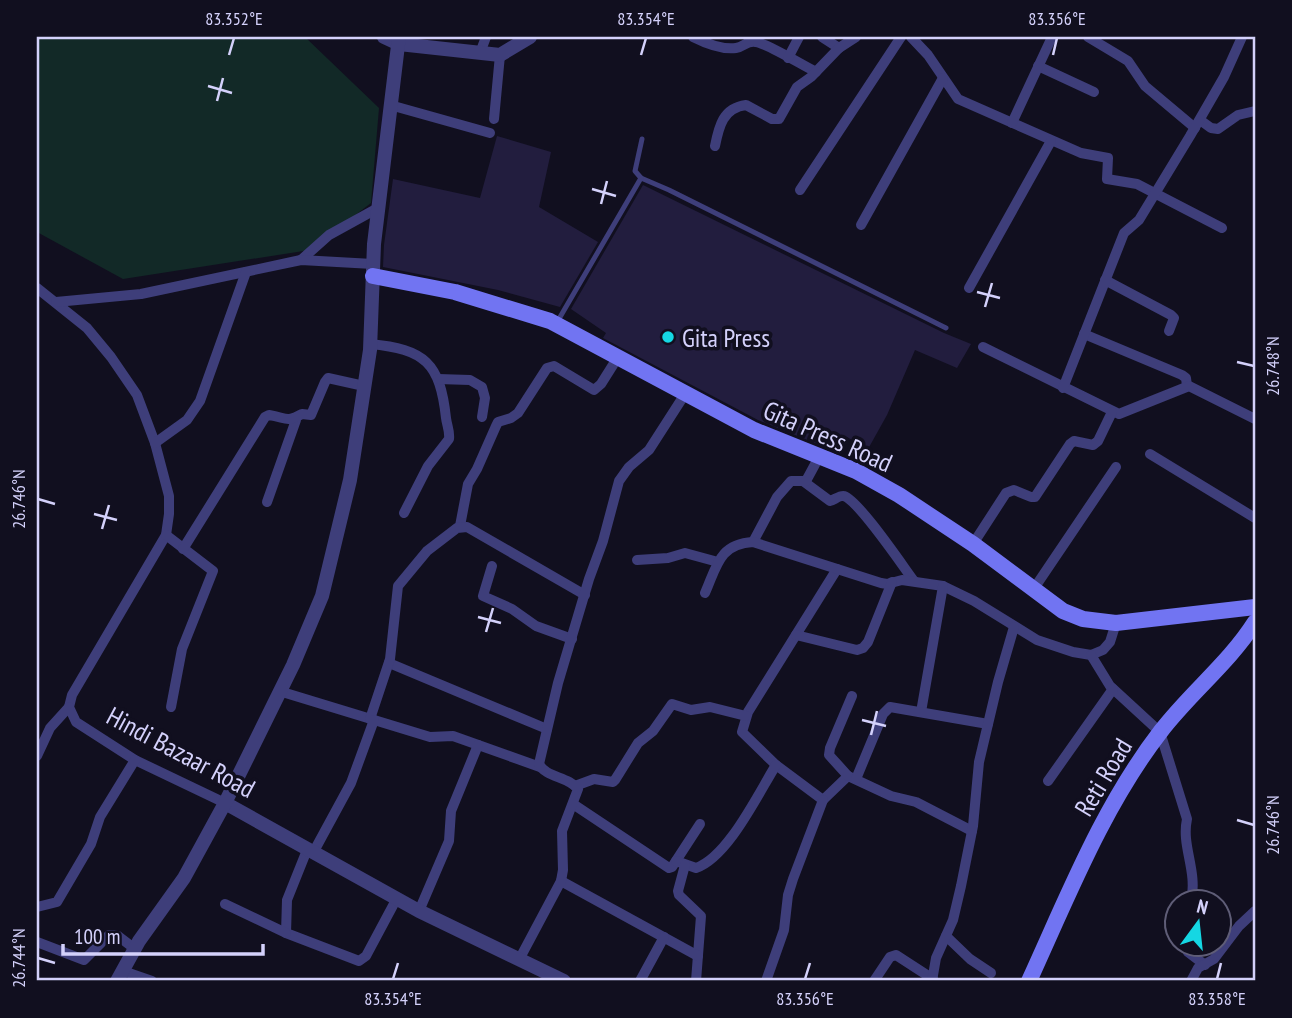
<svg xmlns="http://www.w3.org/2000/svg" width="1292" height="1018" viewBox="0 0 1292 1018" font-family="'PT Sans Narrow',sans-serif">
<style>
.green{fill:#122927}
.building{fill:#221d3e}
.lines{fill:none;stroke-linecap:round;stroke-linejoin:round}
.service{stroke:#3e3e7a;stroke-width:5}
.minor{stroke:#3e3e7a;stroke-width:10}
.tertiary{stroke:#3e3e7a;stroke-width:14}
.secondary{stroke:#7174f2;stroke-width:16}
.ticks{fill:none;stroke:#d4d1fb;stroke-width:2.5}
.poi-dot{fill:#15d7e3;stroke:#110f1f;stroke-width:2.5}
.labels{text-anchor:middle;dominant-baseline:central;stroke-width:7;stroke-linejoin:round;paint-order:stroke}
.poi-label{font-size:26px;fill:#d4d1fb;stroke:#110f1f;text-anchor:start}
.street-label{font-size:26px;fill:#d4d1fb;stroke:#110f1f}
.neatline{fill:none;stroke:#d4d1fb;stroke-width:2.5}
.ticks-label{font-size:18px;text-anchor:middle;fill:#d4d1fb}
</style>
<rect width="100%" height="100%" fill="#110f1f"/>
<polygon class="green" points="37,37 305,37 379,108 371,203 310,250 123,279 37,232"/>
<g class="building">
<polygon points="497,136 551,152 539,207 598,242 560,307 498,290 383,267 384,245 393,179 480,198"/>
<polygon points="643,185 944,333 971,344 957,368 915,350 887,415 868,449 847,437 844,441 828,435 825,447 758,420 603,338 606,333 571,309"/>
</g>
<g class="lines">
<g class="service">
<polyline points="642,139 635,171 641,178 669,190 946,328"/>
<polyline points="556,324 641,178"/>
</g>
<g class="minor">
<path d="M693,37C705,43 722,50 736,48C744,47 747,40 756,42C768,44 802,65 816,72"/>
<polyline points="822,37 839,48"/>
<polyline points="911,37 928,55 958,99 1081,153 1108,158 1107,179 1137,184 1222,228"/>
<polyline points="1088,37 1128,61 1145,86 1195,128"/>
<polyline points="480,53 486,37"/>
<polyline points="788,58 799,37"/>
<polyline points="1038,66 1094,92"/>
<polyline points="390,105 490,133"/>
<polyline points="494,119 500,55"/>
<polyline points="1200,120 1211,128 1218,129 1238,115 1255,111"/>
<polyline points="1012,123 1052,37"/>
<path d="M715,146C719,126 723,108 746,105L772,119H779L797,87L811,77L839,48L856,37"/>
<polyline points="800,190 901,37"/>
<polyline points="861,225 943,78"/>
<polyline points="301,260 329,235 378,208"/>
<polyline points="1105,280 1171,315 1174,318 1169,331"/>
<polyline points="37,288 87,328 111,357 137,395 155,443 169,496 169,514 166,535 72,695 69,707 76,722 135,760 225,803"/>
<polyline points="969,288 1051,141"/>
<polyline points="56,302 141,294 301,260 373,264"/>
<polyline points="1084,334 1182,375 1186,378 1187,386"/>
<path d="M370,344C425,349 440,363 446,418C447,426 450,431 449,439L428,466L404,513"/>
<polyline points="983,347 1119,414 1189,386 1255,419"/>
<polyline points="438,379 470,380 482,387 485,398 482,417"/>
<polyline points="1063,388 1124,233 1139,220 1190,136 1224,77 1242,37"/>
<polyline points="155,443 187,420 200,401 246,272"/>
<polyline points="1150,454 1255,518"/>
<path d="M803,481L830,501C834,500 840,495 844,496C859,501 902,565 914,581"/>
<polyline points="267,502 296,420"/>
<polyline points="460,526 468,484 477,469 496,426 498,422 511,418 518,413 547,368 554,366 594,390 601,384 618,357"/>
<polyline points="166,535 213,571 182,649 171,707"/>
<polyline points="753,542 777,497 791,481 806,481 819,457"/>
<polyline points="973,544 1006,493 1014,490 1031,497 1035,497 1070,444 1074,441 1093,445 1098,441 1112,412"/>
<path d="M183,549L265,417L269,415C288,418 285,423 302,414L311,415L325,382L328,378L364,386"/>
<polyline points="637,560 668,558 685,553 718,562"/>
<polyline points="492,566 483,596 512,609 536,626 572,639"/>
<polyline points="837,569 748,712 742,732 776,765 823,800 848,776 891,796 916,802 972,831"/>
<polyline points="1033,590 1116,467"/>
<path d="M705,593C717,566 719,544 753,542L881,583L887,584L902,580L943,586L974,601L1037,640L1073,652L1091,655L1103,650L1110,642L1116,623"/>
<polyline points="796,635 857,650 863,648 868,642 892,582"/>
<path d="M1091,655L1110,686L1160,732L1187,819C1181,847 1198,870 1191,902"/>
<polyline points="389,663 547,729"/>
<polyline points="279,691 430,737 453,736 540,767"/>
<polyline points="921,712 943,586"/>
<polyline points="370,719 390,659 398,586 427,551 457,528 467,527 585,595"/>
<polyline points="37,756 50,728 69,707"/>
<polyline points="848,776 829,755 830,748 852,696"/>
<polyline points="856,779 883,714 890,707 988,724"/>
<polyline points="1048,781 1113,689"/>
<polyline points="575,786 594,779 613,782 615,780 638,743 653,731 672,704 691,710 710,707 746,716"/>
<polyline points="573,804 669,868 672,867 700,824"/>
<polyline points="307,850 287,900 286,933 359,961 366,956 397,898"/>
<polyline points="313,853 351,783 374,720"/>
<path d="M676,861L696,868C728,857 758,794 776,765"/>
<polyline points="685,865 678,891 679,895 701,916 696,981"/>
<polyline points="561,881 698,956"/>
<polyline points="225,904 286,933"/>
<polyline points="37,907 57,902 91,844 100,817 135,760"/>
<polyline points="419,911 449,841 451,811 478,745"/>
<polyline points="946,936 970,959 991,973"/>
<polyline points="37,942 84,960 109,935 118,936 135,949"/>
<polyline points="1183,944 1188,952 1205,965"/>
<path d="M520,958L561,881L563,870L562,831L578,789C568,776 546,778 539,764L558,683L589,579L603,541L619,481L629,467L649,450L685,394"/>
<polyline points="123,971 152,981"/>
<polyline points="640,981 664,937"/>
<polyline points="766,981 784,930 788,895 793,879 823,800"/>
<polyline points="874,981 890,957 896,955 933,979"/>
<polyline points="932,981 936,958 953,920 961,886 973,826 979,762 998,682 1014,627"/>
<polyline points="1191,981 1198,968 1214,959 1239,926 1255,911"/>
</g>
<g class="tertiary">
<polyline points="384,37 399,44 500,55 530,37"/>
<polyline points="225,803 419,911 564,981"/>
<polyline points="117,981 139,941 184,878 225,803 293,665 322,596 350,480 370,350 374,244 399,37"/>
</g>
<g class="secondary">
<polyline points="373,276 455,292 550,321 754,430 856,471 899,495 973,544 1063,611 1083,619 1116,623 1255,607"/>
<path d="M1029,981C1068,896 1103,806 1161,731C1191,692 1229,663 1255,622"/>
</g>
</g>
<path class="ticks" d="M229,55L234,38M641,55L646,38M1053,55L1057,38M208,86L232,93M217,101L223,78M592,189L616,196M601,204L607,181M977,292L1000,298M985,307L992,283M1237,362L1254,366M38,499L55,504M94,514L117,520M102,529L109,505M478,617L501,623M486,632L493,608M862,720L886,726M871,735L877,711M1237,820L1254,825M38,958L55,963M393,979L398,963M805,979L810,963M1217,979L1221,963"/>
<circle class="poi-dot" cx="668" cy="337" r="7"/>
<g class="labels">
<g class="poi-label">
<text x="682" y="337">Gita Press</text>
</g>
<g class="street-label">
<text transform="translate(828 436) rotate(24)">Gita Press Road</text>
<text transform="translate(181 752) rotate(28)">Hindi Bazaar Road</text>
<text transform="translate(1103 777) rotate(-59)">Reti Road</text>
</g>
</g>
<rect width="1292" height="1018" fill="none" stroke="#110f1f" stroke-width="77"/>
<g transform="translate(1198 923) rotate(15)"><circle r="33" fill="#110f1f" stroke="#5f5d77" stroke-width="2"/>
<path d="M0-5L12 26L0 18L-12 26Z" fill="#15d7e3"/>
<text y="-10" font-size="19" font-weight="bold" text-anchor="middle" fill="#d4d1fb">N</text>
</g>
<path d="M63 944v10h200v-10" fill="none" stroke="#d4d1fb" stroke-width="3.5"/>
<text x="74" y="944" font-size="21" fill="#d4d1fb" stroke="#110f1f" stroke-width="5" paint-order="stroke">100 m</text>
<rect x="38" y="38" width="1216" height="941" class="neatline"/>
<g class="ticks-label">
<text x="234" y="25">83.352°E</text>
<text x="646" y="25">83.354°E</text>
<text x="1057" y="25">83.356°E</text>
<text transform="translate(1273 366) rotate(-90)" y="6">26.748°N</text>
<text transform="translate(19 499) rotate(-90)" y="6">26.746°N</text>
<text transform="translate(1273 825) rotate(-90)" y="6">26.746°N</text>
<text transform="translate(19 958) rotate(-90)" y="6">26.744°N</text>
<text x="393" y="1005">83.354°E</text>
<text x="805" y="1005">83.356°E</text>
<text x="1217" y="1005">83.358°E</text>
</g>
</svg>
